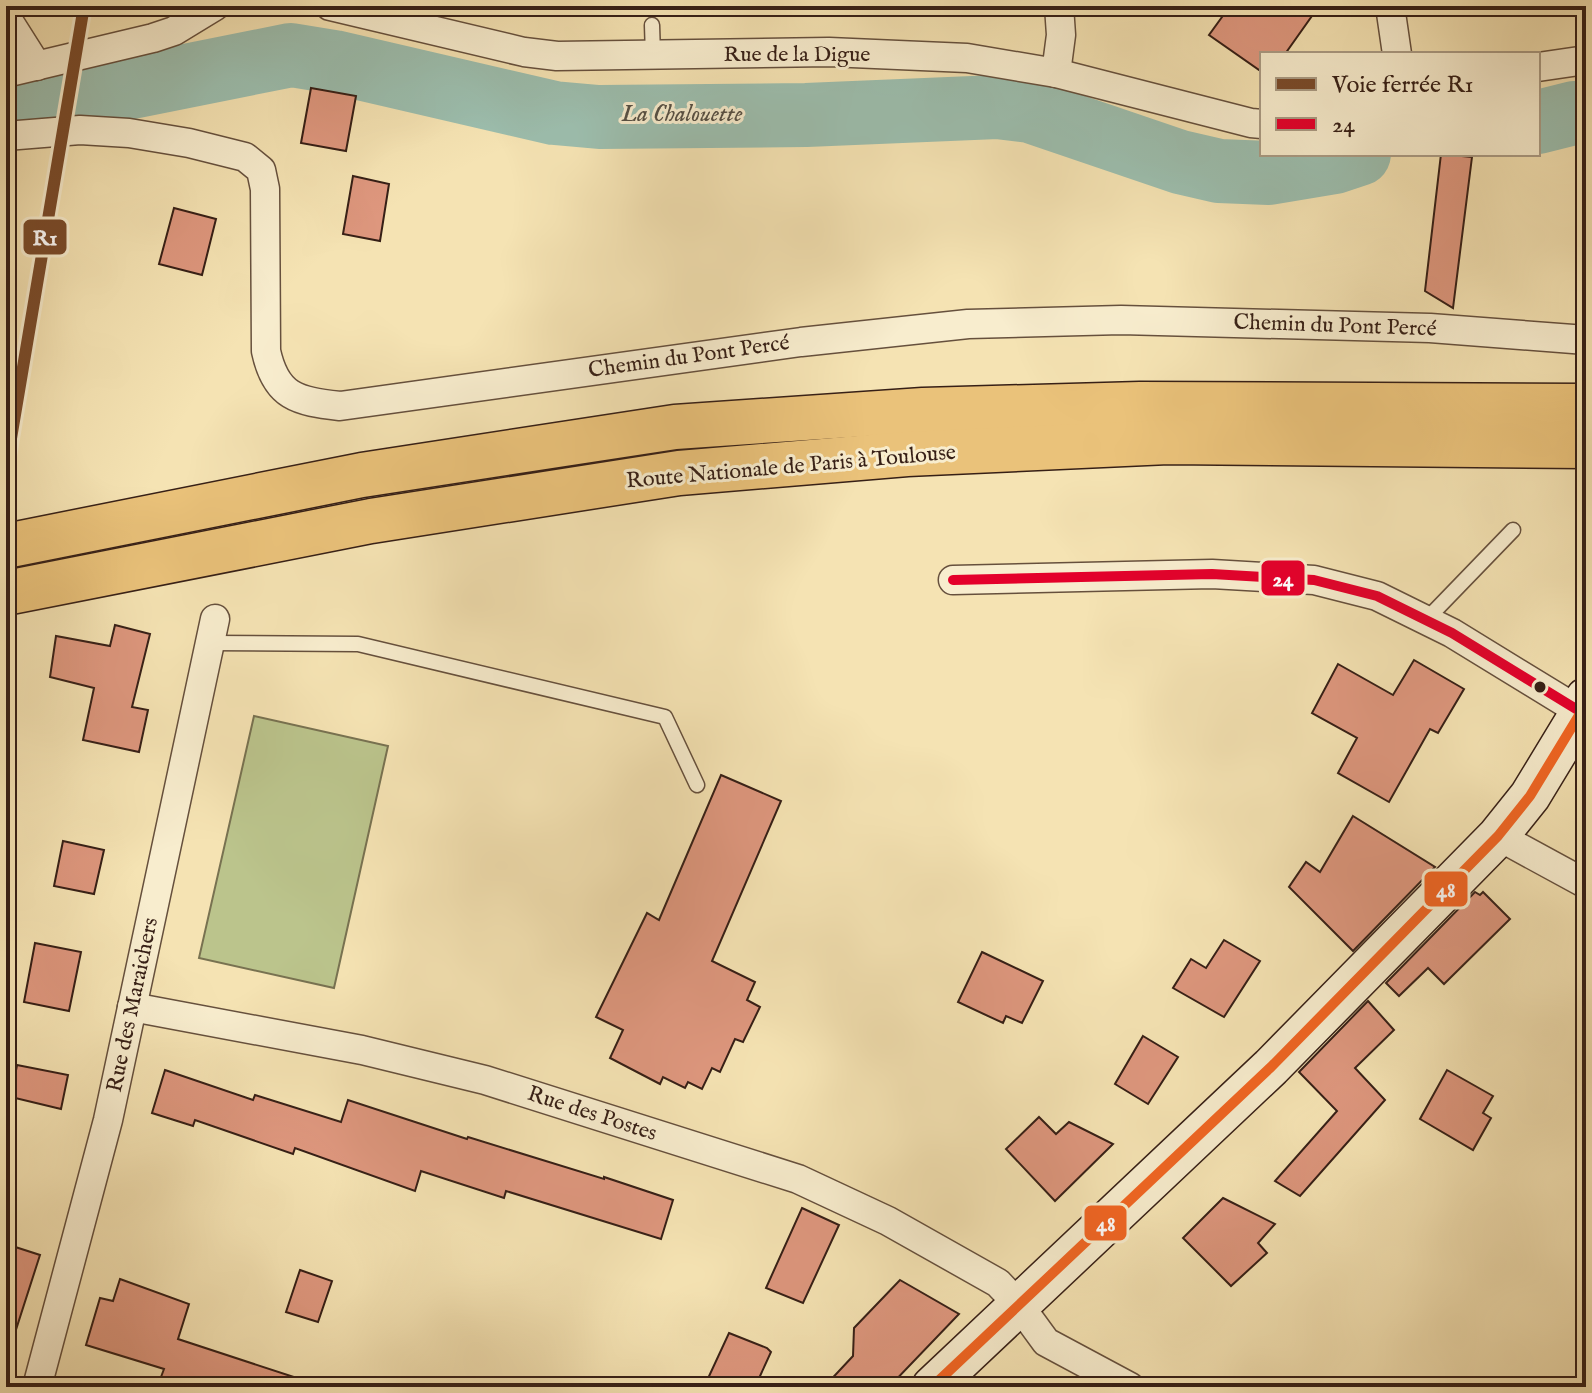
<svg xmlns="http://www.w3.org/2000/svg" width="1592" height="1393" viewBox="0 0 1592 1393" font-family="'IM FELL English',serif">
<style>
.green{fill:#bbc48c;stroke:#787251;stroke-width:2}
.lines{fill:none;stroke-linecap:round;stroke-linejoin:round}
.river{stroke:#9cbeae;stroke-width:64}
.building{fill:#de977e;stroke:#361f16;stroke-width:2}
.lane-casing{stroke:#66503d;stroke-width:17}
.street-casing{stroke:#66503d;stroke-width:31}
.secondary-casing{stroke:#361f16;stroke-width:43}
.primary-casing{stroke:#361f16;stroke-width:47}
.lane{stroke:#f8edce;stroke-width:14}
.street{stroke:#f8edce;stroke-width:28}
.secondary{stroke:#f8edce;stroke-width:40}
.primary{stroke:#eac27a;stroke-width:44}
.bus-1-casing{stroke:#f8edce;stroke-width:16}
.bus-2-casing{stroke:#f8edce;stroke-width:16}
.bus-1{stroke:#e4002b;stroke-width:10}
.bus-2{stroke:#f26522;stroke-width:10}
.rail-1-casing{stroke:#f8edce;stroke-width:18}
.rail-1{stroke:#7a4b2a;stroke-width:12}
.bus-dot{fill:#361f16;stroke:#f8edce;stroke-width:3}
.labels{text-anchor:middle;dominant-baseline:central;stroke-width:6;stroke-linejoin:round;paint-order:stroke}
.street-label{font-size:22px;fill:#361f16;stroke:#f8edce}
.water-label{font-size:24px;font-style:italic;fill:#554f44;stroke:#f8edce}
.line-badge{stroke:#f8edce;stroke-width:3}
.badge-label{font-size:22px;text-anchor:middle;font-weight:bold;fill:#fff}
</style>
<rect width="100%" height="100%" fill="#f5e3b3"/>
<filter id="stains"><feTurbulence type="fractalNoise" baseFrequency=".0025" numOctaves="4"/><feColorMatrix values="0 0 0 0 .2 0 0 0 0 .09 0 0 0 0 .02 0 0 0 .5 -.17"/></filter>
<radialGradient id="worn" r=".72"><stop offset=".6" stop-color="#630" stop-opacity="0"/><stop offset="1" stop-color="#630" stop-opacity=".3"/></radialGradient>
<polygon class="green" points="254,716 388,746 334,988 199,958"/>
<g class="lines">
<g class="river">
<polyline points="6,112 291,55 334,62 554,113 599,117 806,115 997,107 1030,111 1180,162 1219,171 1269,173 1335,162 1359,154"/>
<polyline points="1538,122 1574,113 1586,113"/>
</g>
</g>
<g class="building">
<polygon points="1230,6 1319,6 1285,54 1262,54 1262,72 1209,35"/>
<polygon points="311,88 356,96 346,151 301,143"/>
<polygon points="1441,154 1472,157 1453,308 1425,291"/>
<polygon points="353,176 389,184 380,241 343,234"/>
<polygon points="174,208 216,219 202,275 159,264"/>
<polygon points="115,625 150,634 132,707 148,710 139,752 83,740 94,688 50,677 56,636 110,646"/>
<polygon points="1414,660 1464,689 1438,733 1430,729 1389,802 1338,773 1357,738 1312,713 1338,664 1393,695"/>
<polygon points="721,775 781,801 712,961 755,982 747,1000 760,1007 743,1042 735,1039 720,1072 712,1068 702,1089 688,1082 685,1088 663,1077 660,1084 610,1058 623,1030 596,1017 647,913 659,920"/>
<polygon points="1353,816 1435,867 1353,951 1289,887 1306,862 1320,872"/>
<polygon points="63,841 104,850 94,894 54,886"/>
<polygon points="1475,892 1480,895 1483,892 1510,919 1444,984 1428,968 1399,996 1386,983"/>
<polygon points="1224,940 1260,961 1224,1017 1173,988 1191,959 1206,968"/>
<polygon points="35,943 81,952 69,1011 24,1002"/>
<polygon points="982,952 1043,981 1022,1023 1006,1016 1003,1023 958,1002"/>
<polygon points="1368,1001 1394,1030 1355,1068 1385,1100 1300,1196 1275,1181 1337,1111 1299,1072"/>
<polygon points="1143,1036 1178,1057 1148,1104 1115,1084"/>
<polygon points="17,1065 68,1075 61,1109 11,1097"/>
<polygon points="165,1070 253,1100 255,1095 341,1122 348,1100 467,1139 468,1137 604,1179 604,1177 673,1200 661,1239 506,1191 504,1198 421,1171 415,1191 295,1148 293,1154 195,1120 193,1126 152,1113"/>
<polygon points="1447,1070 1493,1096 1483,1113 1491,1118 1473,1150 1420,1119"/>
<polygon points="1039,1117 1056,1134 1069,1122 1113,1144 1055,1201 1006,1149"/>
<polygon points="1223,1198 1275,1224 1258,1243 1267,1253 1231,1286 1183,1238"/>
<polygon points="802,1208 839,1225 803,1303 766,1288"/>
<polygon points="6,1244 40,1255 12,1342 6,1341"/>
<polygon points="300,1270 332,1281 318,1322 286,1312"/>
<polygon points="120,1279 189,1304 178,1339 306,1381 305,1387 194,1387 161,1377 164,1369 86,1345 100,1298 113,1301"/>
<polygon points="900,1280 959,1314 889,1387 824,1387 853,1356 854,1328"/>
<polygon points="729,1333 767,1348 771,1352 755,1387 704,1387"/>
</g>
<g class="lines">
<g class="lane-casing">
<g id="lane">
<polyline points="652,25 653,56"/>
<polyline points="1426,620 1513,530"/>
<polyline points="209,643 358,644 665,717 697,785"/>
</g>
</g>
<g class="street-casing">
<g id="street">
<polyline points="330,6 524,52 557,56 829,52 967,58 1056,73 1251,123 1262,124"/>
<polyline points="1390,6 1397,54"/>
<polyline points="6,17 37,66"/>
<polyline points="1538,67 1586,60"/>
<polyline points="6,73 153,38 174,31 215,6"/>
<polyline points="1056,73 1061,35 1059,6"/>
<path d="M6,136L80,130L129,133L189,143L245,157L261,170L265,189L266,351C276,397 297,401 340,406L801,342L968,324L1121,320L1430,328L1586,340"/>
<polyline points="953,580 1212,574 1314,580 1377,596 1452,633 1581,712"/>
<polyline points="1498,836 1586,884"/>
<polyline points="132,1007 362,1050 485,1080 798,1179 888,1221 998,1283 1019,1305 1046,1342 1130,1387"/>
<polyline points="37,1387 108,1120 215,619"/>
</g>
</g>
<g class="secondary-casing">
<polyline id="secondary" points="932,1387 1271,1067 1498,836 1530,796 1581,712 1586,698"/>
</g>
<g class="primary-casing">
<g id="primary">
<polyline points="6,546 362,475 675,427 923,410 1140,404 1586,406"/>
<polyline points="6,593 371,521 679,473 907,454 1168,442 1586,446"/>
</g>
</g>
<use href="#lane" class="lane"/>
<use href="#street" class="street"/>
<use href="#secondary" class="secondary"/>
<use href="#primary" class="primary"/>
<g class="bus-1-casing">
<polyline id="bus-1" points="953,580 1212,574 1314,580 1377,596 1452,633 1581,712"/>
</g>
<g class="bus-2-casing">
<polyline id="bus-2" points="932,1387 1271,1067 1498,836 1530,796 1581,712 1586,698"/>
</g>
<use href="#bus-1" class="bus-1"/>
<use href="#bus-2" class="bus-2"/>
<g class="rail-1-casing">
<polyline id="rail-1" points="6,468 84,6"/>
</g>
<use href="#rail-1" class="rail-1"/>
</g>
<circle class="bus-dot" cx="1540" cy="687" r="7"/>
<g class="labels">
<g class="street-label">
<text x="797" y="55">Rue de la Digue</text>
<text transform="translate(1335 326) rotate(2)">Chemin du Pont Percé</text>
<text transform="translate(689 357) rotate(-8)">Chemin du Pont Percé</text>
<text transform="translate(791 467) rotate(-5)">Route Nationale de Paris à Toulouse</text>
<text transform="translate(133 1005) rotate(-78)">Rue des Maraichers</text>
<text transform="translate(592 1114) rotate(18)">Rue des Postes</text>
</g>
<g class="water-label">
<text x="682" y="114">La Chalouette</text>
</g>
</g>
<g class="line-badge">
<rect x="22" y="218" width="46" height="38" rx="8" fill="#7a4b2a"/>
<rect x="1260" y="559" width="46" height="38" rx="8" fill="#e4002b"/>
<rect x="1423" y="870" width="46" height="38" rx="8" fill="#f26522"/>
<rect x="1083" y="1204" width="45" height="38" rx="8" fill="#f26522"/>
</g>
<g class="badge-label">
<text x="45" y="245">R1</text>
<text x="1283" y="586">24</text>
<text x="1446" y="897">48</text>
<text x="1106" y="1231">48</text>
</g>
<rect width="1592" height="1393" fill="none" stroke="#f5e3b3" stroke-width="32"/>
<rect x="8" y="8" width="1576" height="1377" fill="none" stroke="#361f16" stroke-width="4"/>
<rect x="16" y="16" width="1560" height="1361" fill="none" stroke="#361f16" stroke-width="2"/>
<rect x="1260" y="52" width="280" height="104" fill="#f8edce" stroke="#aa9b84" stroke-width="2"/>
<rect x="1276" y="78" width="40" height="12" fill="#7a4b2a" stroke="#aa9b84" stroke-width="2"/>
<text x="1332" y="92" font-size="24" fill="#361f16">Voie ferrée R1</text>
<rect x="1276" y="118" width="40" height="12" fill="#e4002b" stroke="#aa9b84" stroke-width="2"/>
<text x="1332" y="132" font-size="24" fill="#361f16">24</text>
<rect width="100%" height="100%" filter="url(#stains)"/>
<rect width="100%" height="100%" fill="url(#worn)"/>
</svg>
